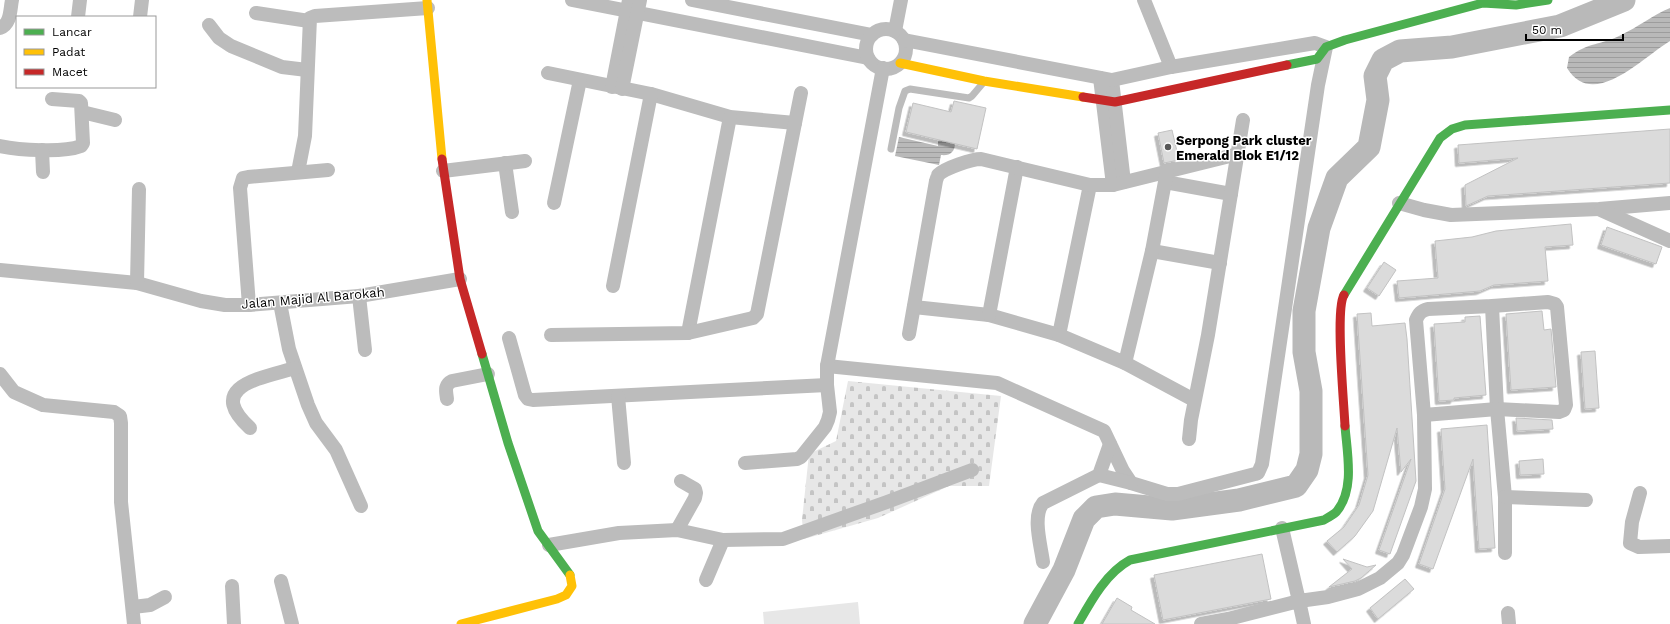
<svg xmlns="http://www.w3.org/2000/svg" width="1670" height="624" viewBox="0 0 1670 624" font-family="'Work Sans',sans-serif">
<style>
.cemetery{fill:url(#cemetery-stones)}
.pitch{fill:#e7e7e7}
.water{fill:url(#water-rules)}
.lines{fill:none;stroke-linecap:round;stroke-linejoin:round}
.river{stroke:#b9b9b9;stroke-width:23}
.building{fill:#dbdbdb;stroke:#c2c2c2;filter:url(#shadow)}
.lane{stroke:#bcbcbc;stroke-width:7}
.street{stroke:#bcbcbc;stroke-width:14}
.fast{stroke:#4caf50;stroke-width:9}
.slow{stroke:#ffc107;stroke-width:9}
.jam{stroke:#c62828;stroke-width:9}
.poi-dot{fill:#595959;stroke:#fff;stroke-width:1.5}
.labels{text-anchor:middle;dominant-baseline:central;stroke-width:3;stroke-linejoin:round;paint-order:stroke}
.poi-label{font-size:13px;font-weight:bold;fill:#000;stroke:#fff;text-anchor:start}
.street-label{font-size:13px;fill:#000;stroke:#fff}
</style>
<defs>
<pattern id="cemetery-stones" width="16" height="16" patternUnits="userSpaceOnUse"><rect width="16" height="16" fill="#e7e7e7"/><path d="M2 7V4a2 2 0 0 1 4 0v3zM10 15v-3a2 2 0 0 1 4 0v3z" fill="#c4c4c4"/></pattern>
<pattern id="water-rules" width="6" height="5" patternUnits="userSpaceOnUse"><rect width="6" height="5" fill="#b9b9b9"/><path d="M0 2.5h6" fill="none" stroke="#9d9d9d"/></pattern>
<filter id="shadow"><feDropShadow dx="-3.5" dy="3.5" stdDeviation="0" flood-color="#0004"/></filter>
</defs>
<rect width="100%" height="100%" fill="#fff"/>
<polygon class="cemetery" points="848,381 1001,396 989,486 949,486 878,518 804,539 802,520 809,454 836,441"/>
<polygon class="pitch" points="858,602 860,624 764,624 763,612"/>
<g class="water">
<path d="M1670,8V41C1643,57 1593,111 1567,68L1569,57C1588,42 1602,45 1621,35C1638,27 1653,15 1670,8Z"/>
<path d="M899,137L938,146V141L942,139L955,143C955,152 950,156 941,155L939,165L895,156Z"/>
</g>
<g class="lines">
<polyline class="river" points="1035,624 1064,570 1084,519 1096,507 1115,504 1172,509 1239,500 1296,486 1307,470 1311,454 1311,391 1304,352 1304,311 1319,228 1337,178 1369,147 1378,100 1375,76 1383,60 1400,51 1452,47 1560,26 1624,0"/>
</g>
<g class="building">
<polygon points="954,101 986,108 977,149 906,132 913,103 951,112"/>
<polygon points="1670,129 1670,183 1488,196 1466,206 1465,185 1518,158 1459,163 1458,145"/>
<polygon points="1172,130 1179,160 1164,163 1158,133"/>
<polygon points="1571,224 1573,245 1545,247 1548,281 1494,285 1480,291 1399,298 1397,281 1438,278 1435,241 1472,237 1496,231"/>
<polygon points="1607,227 1662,247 1656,264 1601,245"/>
<polygon points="1384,262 1396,270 1379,296 1367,288"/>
<polygon points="1542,311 1544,330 1551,329 1556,387 1511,390 1506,314"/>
<polygon points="1371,313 1372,326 1405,323 1407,339 1416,481 1390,554 1379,550 1411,459 1401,472 1397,428 1373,511 1355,536 1337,552 1327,541 1344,527 1359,505 1368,475 1357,314"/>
<polygon points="1480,316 1486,395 1454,398 1454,400 1439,401 1434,324 1465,322 1465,317"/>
<polygon points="1595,351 1599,408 1585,409 1581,352"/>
<polygon points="1516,418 1552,420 1553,429 1517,431"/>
<polygon points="1487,425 1495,548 1479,549 1473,459 1433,569 1419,564 1445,489 1441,429"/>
<polygon points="1543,459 1544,474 1520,475 1519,461"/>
<polygon points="1262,554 1271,599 1163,620 1154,575"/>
<polygon points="1343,559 1367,567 1376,565 1361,578 1355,581 1329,587 1352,569"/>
<polygon points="1405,579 1414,589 1378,619 1370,608"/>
<polygon points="1117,598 1132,607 1131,610 1155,624 1102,624"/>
</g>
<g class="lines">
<polyline class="lane" points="891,149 899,108 905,91 910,89 969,98 972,96 983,83"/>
<g class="street">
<polyline points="572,0 868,58"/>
<polyline points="692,0 872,35"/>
<polyline points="1144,0 1171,67"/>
<polyline points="256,13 309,21"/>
<polyline points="78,17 80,0"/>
<polyline points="140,17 142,0"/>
<polyline points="209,25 219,38 231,46 282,67 307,70"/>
<path d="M0,28C11,24 10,10 12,0"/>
<circle cx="886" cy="49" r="20"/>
<polyline points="895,31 901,0"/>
<polyline points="548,73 651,94 730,117 795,123"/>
<polyline points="1100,78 1113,185"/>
<polyline points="1112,80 1124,182"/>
<polyline points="612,87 629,0"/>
<polyline points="622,89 640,0"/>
<polyline points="82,112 115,120"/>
<path d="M0,146C19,150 63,153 81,146L83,143L81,103L79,101L52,99"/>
<polyline points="42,150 43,172"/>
<polyline points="505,163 512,212"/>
<polyline points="443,171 525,161"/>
<polyline points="298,172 305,136 310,18 315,16 428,8"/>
<polyline points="1165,182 1231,194"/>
<polyline points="554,203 580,80"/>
<polyline points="1399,203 1424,210 1451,215 1599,209 1670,203"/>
<polyline points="1601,210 1670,241"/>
<polyline points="1152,251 1220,263"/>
<polyline points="0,270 137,283 201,301 225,305 249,305 359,296 460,279"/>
<polyline points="137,283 139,189"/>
<polyline points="613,286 651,94"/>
<polyline points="359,296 365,350"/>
<polyline points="280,303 289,349 308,405 316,423 336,450 361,506"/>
<polyline points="249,305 240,188 243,178 248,177 328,170"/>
<polyline points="1492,306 1497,409 1505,497 1505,553"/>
<polyline points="914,307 989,315 1059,335 1090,185"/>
<polyline points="989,315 1017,167"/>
<polyline points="688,333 730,117"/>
<path d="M909,334L936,181C936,180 938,176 938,175C945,168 972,159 981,159L1090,185H1113L1238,154"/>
<polyline points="551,335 688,333 753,318 757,314 801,93"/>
<polyline points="1059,335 1125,363 1194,400"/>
<polyline points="509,338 525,395 528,399 533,400 827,385"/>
<polyline points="1125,363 1152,251 1167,171"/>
<polyline points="827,366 997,383 1104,431 1123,471 1131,483 1167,494 1178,494 1255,474 1258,473 1262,464 1318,85 1326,47 1315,43 1171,67 1112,80 904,40"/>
<polyline points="0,374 14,392 43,405 114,412 120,416 121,423 121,502 134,624"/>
<polyline points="618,396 624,463"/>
<path d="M447,399C446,391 444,385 452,381L488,374"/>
<path d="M250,428C204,386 262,378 295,368"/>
<polyline points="1189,439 1191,420 1208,335 1243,120"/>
<polyline points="745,463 797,459 801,457 825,427 828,420 830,412 827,385 827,366 883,68"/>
<polyline points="1099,475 1131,483"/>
<polyline points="1640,493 1632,522 1630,543 1639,547 1670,546"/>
<polyline points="1505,497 1586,500"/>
<path d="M1282,528L1299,601L1328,597L1358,589L1380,578L1398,563L1403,555L1421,507L1425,489L1424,415L1416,320C1419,313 1421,311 1428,309L1492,306L1548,302L1555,304L1557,307L1566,405L1564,410L1559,412L1497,409L1424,415"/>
<polyline points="677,530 695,498 696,493 695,489 681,481"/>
<polyline points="549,545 619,533 677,530 723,540 783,539 887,502 972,470"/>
<path d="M1043,562C1041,546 1032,516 1043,503L1099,475L1110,444"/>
<polyline points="706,580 723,540"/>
<polyline points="281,581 292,624"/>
<polyline points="232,586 234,624"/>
<polyline points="133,607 150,605 165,597"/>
<polyline points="1508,613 1509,624"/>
<polyline points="1201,624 1228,619 1299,601 1304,624"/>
</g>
<g class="fast">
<polyline points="1287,65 1317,59 1326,47 1345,40 1483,3 1516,5 1548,0"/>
<polyline points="1344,295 1440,138 1452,129 1465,125 1670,110"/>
<polyline points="482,354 508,443 538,531 570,575"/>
<path d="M1078,624C1091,601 1106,573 1130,560L1324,520C1328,517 1334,515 1337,511C1355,489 1347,453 1345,426"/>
</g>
<g class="slow">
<polyline points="427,0 442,159"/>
<polyline points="900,63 984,81 1083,97"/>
<polyline points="461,624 557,599 566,595 572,586 570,575"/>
</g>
<g class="jam">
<polyline points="1083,97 1115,102 1287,65"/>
<polyline points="442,159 460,279 482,354"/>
<path d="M1344,295C1335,309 1344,403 1345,426"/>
</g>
</g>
<circle class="poi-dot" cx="1168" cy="147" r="4"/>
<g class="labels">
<g class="poi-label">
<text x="1176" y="140">Serpong Park cluster<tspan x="1176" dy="15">Emerald Blok E1/12</tspan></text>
</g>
<g class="street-label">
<text transform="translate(313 298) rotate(-5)">Jalan Majid Al Barokah</text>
</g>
</g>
<rect x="16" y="16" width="140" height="72" fill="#ffffff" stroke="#999999"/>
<rect x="24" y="29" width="20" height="6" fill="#4caf50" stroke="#999999"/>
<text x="52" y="36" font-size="12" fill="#000000">Lancar</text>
<rect x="24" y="49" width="20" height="6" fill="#ffc107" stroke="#999999"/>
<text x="52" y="56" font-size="12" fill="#000000">Padat</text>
<rect x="24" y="69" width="20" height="6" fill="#c62828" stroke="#999999"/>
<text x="52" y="76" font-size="12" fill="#000000">Macet</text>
<path d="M1526 34v6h97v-6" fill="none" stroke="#000000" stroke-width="2"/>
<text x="1532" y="34" font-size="12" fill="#000000" stroke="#ffffff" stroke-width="3" paint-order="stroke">50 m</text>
</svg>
